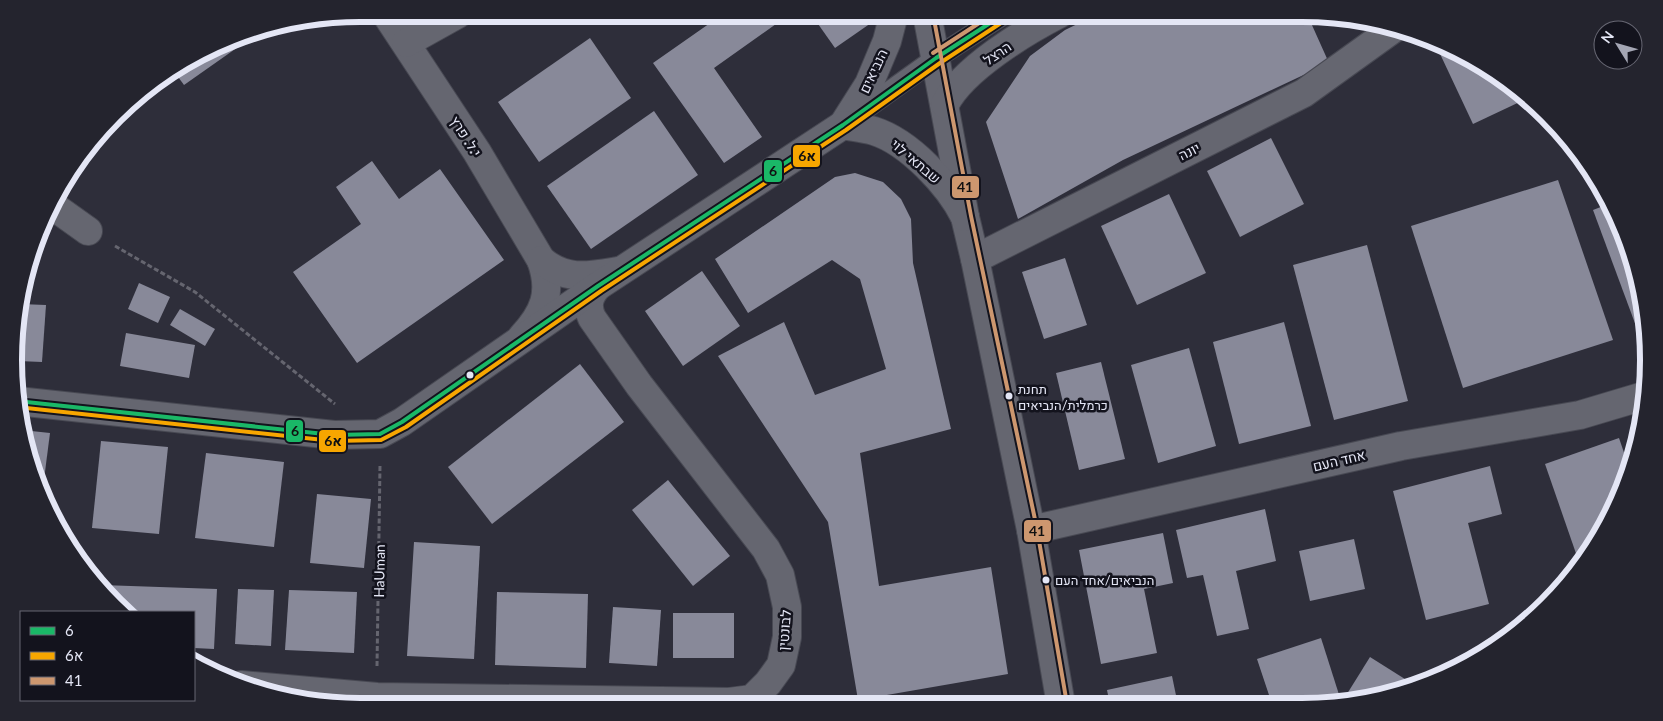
<svg xmlns="http://www.w3.org/2000/svg" width="1663" height="721" viewBox="0 0 1663 721" font-family="Lato,Heebo,sans-serif">
<style>
.building{fill:#888999}
.lines{fill:none;stroke-linecap:round;stroke-linejoin:round}
.service-casing{stroke:#484953;stroke-width:22}
.minor-casing{stroke:#484953;stroke-width:30}
.tertiary-casing{stroke:#484953;stroke-width:30}
.path{stroke:#65656f;stroke-width:3;stroke-dasharray:5 2.5;stroke-linecap:butt}
.service{stroke:#656670;stroke-width:20}
.minor{stroke:#656670;stroke-width:28}
.tertiary{stroke:#656670;stroke-width:28}
.bus-1-casing{stroke:#13131d;stroke-width:8}
.bus-2-casing{stroke:#13131d;stroke-width:8}
.bus-3-casing{stroke:#13131d;stroke-width:8}
.bus-1{stroke:#1ab867;stroke-width:4}
.bus-2{stroke:#f7a600;stroke-width:4}
.bus-3{stroke:#cd976f;stroke-width:4}
.bus-dot{fill:#e4e6f5;stroke:#13131d;stroke-width:2}
.labels{text-anchor:middle;dominant-baseline:central;stroke-width:5;stroke-linejoin:round;paint-order:stroke}
.bus-label{font-size:13px;fill:#e4e6f5;stroke:#13131d;text-anchor:start}
.street-label{font-size:14px;fill:#e4e6f5;stroke:#13131d}
.rim{fill:none;stroke:#e4e6f5;stroke-width:6}
.line-badge{stroke:#13131d;stroke-width:2}
.pale-badge-label{font-size:14px;text-anchor:middle;font-weight:bold;fill:#111}
</style>
<rect width="100%" height="100%" fill="#2e2e3a"/>
<g class="building">
<polygon points="723,14 790,14 714,68 762,137 724,163 653,63"/>
<polygon points="811,14 884,14 835,48"/>
<polygon points="1098,14 1307,14 1329,63 1123,160 1018,219 986,122 1030,56 1065,30"/>
<polygon points="244,34 248,40 184,85 173,70 187,60"/>
<polygon points="590,38 631,98 539,162 498,102"/>
<polygon points="1434,41 1476,60 1528,98 1473,124"/>
<polygon points="654,111 698,175 591,249 547,186"/>
<polygon points="1271,138 1304,204 1240,237 1207,171"/>
<polygon points="372,161 399,199 440,169 504,260 357,363 293,272 361,224 336,187"/>
<polygon points="855,173 883,182 901,199 911,219 913,263 951,429 860,453 879,586 991,567 1008,674 858,700 828,522 718,356 784,322 815,395 886,369 860,279 832,260 748,313 715,259 835,177"/>
<polygon points="1558,180 1613,340 1463,388 1411,226"/>
<polygon points="1169,194 1206,273 1137,305 1101,226"/>
<polygon points="1611,203 1638,271 1649,338 1648,352 1646,353 1593,210"/>
<polygon points="1367,245 1408,401 1334,420 1293,265"/>
<polygon points="1065,258 1087,325 1044,339 1022,272"/>
<polygon points="702,271 740,326 683,366 645,311"/>
<polygon points="139,283 170,297 158,323 128,309"/>
<polygon points="20,304 46,305 42,362 18,361"/>
<polygon points="180,309 215,329 205,346 170,325"/>
<polygon points="1284,322 1311,426 1239,444 1213,342"/>
<polygon points="126,333 195,345 189,378 120,366"/>
<polygon points="1189,348 1216,446 1158,463 1131,365"/>
<polygon points="1101,362 1125,459 1079,470 1056,373"/>
<polygon points="580,364 624,422 492,524 448,467"/>
<polygon points="22,430 50,433 42,495 32,472"/>
<polygon points="1619,438 1631,473 1591,553 1580,565 1545,464"/>
<polygon points="101,441 168,447 159,534 92,528"/>
<polygon points="206,453 284,462 274,547 195,538"/>
<polygon points="1490,466 1502,514 1468,523 1489,604 1426,620 1393,491"/>
<polygon points="668,480 730,556 693,586 632,510"/>
<polygon points="317,494 371,499 364,568 310,563"/>
<polygon points="1265,509 1276,561 1236,571 1249,629 1217,636 1203,575 1187,578 1176,530"/>
<polygon points="1163,533 1173,583 1144,589 1157,653 1101,664 1079,550"/>
<polygon points="1354,539 1365,589 1310,601 1299,551"/>
<polygon points="414,542 480,546 474,659 407,656"/>
<polygon points="102,585 217,589 214,649 194,648 194,612 125,612"/>
<polygon points="238,589 274,590 271,646 235,644"/>
<polygon points="289,590 357,592 354,653 285,650"/>
<polygon points="497,592 588,594 586,668 495,665"/>
<polygon points="613,607 661,610 657,666 609,663"/>
<rect x="673" y="613" width="61" height="45"/>
<polygon points="1321,638 1342,704 1272,704 1257,659"/>
<polygon points="1370,657 1416,686 1346,704 1342,702"/>
<polygon points="1172,676 1178,705 1110,705 1107,690"/>
<polygon points="1011,698 1012,705 979,705 979,704"/>
</g>
<g class="lines">
<g class="service-casing">
<polyline id="service" points="851,119 936,58 1004,14"/>
</g>
<g class="minor-casing">
<g id="minor">
<path d="M386,14L477,152L541,260C553,293 544,313 522,337"/>
<polyline points="406,43 458,14"/>
<polyline points="53,206 88,231"/>
<polyline points="975,259 1304,93 1393,29"/>
<path d="M541,260C566,281 588,276 618,271"/>
<polyline points="1031,530 1401,446 1580,415 1647,395"/>
<path d="M241,685L377,697L729,702L752,699L768,683L781,665L787,637V607L780,575L766,549L639,385L592,318C586,305 589,296 598,286"/>
</g>
</g>
<g class="tertiary-casing">
<g id="tertiary">
<polyline points="927,14 965,217 975,259 1031,530 1061,705"/>
<path d="M945,104C963,69 1024,32 1059,14"/>
<polyline points="843,125 869,84 887,41 894,14"/>
<path d="M17,401L334,435L380,434L402,422L598,286L843,125C853,127 864,128 874,131C909,142 949,185 965,217"/>
</g>
</g>
<g class="path">
<polyline points="115,246 195,292 335,404"/>
<polyline points="377,666 380,465"/>
</g>
<use href="#service" class="service"/>
<use href="#minor" class="minor"/>
<use href="#tertiary" class="tertiary"/>
<g class="bus-1-casing">
<polyline id="bus-1" points="17,401 334,435 380,434 402,422 598,286 843,125 936,58 1004,14"/>
</g>
<g class="bus-2-casing">
<polyline id="bus-2" points="17,407 333,441 381,440 406,427 601,291 846,130 940,63 1007,19"/>
</g>
<g class="bus-3-casing">
<g id="bus-3">
<polyline points="933,14 971,216 1037,529 1067,704"/>
<polyline points="933,53 993,14"/>
</g>
</g>
<use href="#bus-1" class="bus-1"/>
<use href="#bus-2" class="bus-2"/>
<use href="#bus-3" class="bus-3"/>
</g>
<g class="bus-dot">
<circle cx="470" cy="375" r="4.5"/>
<circle cx="1009" cy="396" r="4.5"/>
<circle cx="1046" cy="580" r="4.5"/>
</g>
<g class="labels">
<g class="bus-label">
<text x="1018" y="389">תחנת<tspan x="1018" dy="16">כרמלית/הנביאים</tspan></text>
<text x="1055" y="580">הנביאים/אחד העם</text>
</g>
<g class="street-label">
<text transform="translate(997 53) rotate(-34)">הרצל</text>
<text transform="translate(873 71) rotate(-65)">הנביאים</text>
<text transform="translate(466 136) rotate(57)">י.ל. פרץ</text>
<text transform="translate(1189 151) rotate(-27)">יונה</text>
<text transform="translate(916 161) rotate(40)">שבתאי לוי</text>
<text transform="translate(1339 460) rotate(-13)">אחד העם</text>
<text transform="translate(379 571) rotate(-89)">HaUman</text>
<text transform="translate(784 630) rotate(-86)">לבונטין</text>
</g>
</g>
<path d="M0 0H1663V721H0ZM360 22H1302A338 338 0 0 1 1640 360V360A338 338 0 0 1 1302 698H360A338 338 0 0 1 22 360V360A338 338 0 0 1 360 22Z" fill="#24242e" fill-rule="evenodd"/>
<path class="rim" d="M360 22H1302A338 338 0 0 1 1640 360V360A338 338 0 0 1 1302 698H360A338 338 0 0 1 22 360V360A338 338 0 0 1 360 22Z"/>
<g class="line-badge">
<rect x="792" y="144" width="29" height="24" rx="5" fill="#f7a600"/>
<rect x="763" y="159" width="20" height="24" rx="5" fill="#1ab867"/>
<rect x="951" y="175" width="29" height="24" rx="5" fill="#cd976f"/>
<rect x="285" y="419" width="19" height="24" rx="5" fill="#1ab867"/>
<rect x="318" y="429" width="29" height="24" rx="5" fill="#f7a600"/>
<rect x="1023" y="519" width="29" height="24" rx="5" fill="#cd976f"/>
</g>
<g class="pale-badge-label">
<text x="807" y="161">6א</text>
<text x="773" y="176">6</text>
<text x="965" y="192">41</text>
<text x="295" y="436">6</text>
<text x="333" y="446">6א</text>
<text x="1037" y="536">41</text>
</g>
<rect x="20" y="611" width="175" height="90" fill="#13131d" stroke="#676773"/>
<rect x="30" y="627" width="25" height="8" fill="#1ab867" stroke="#676773"/>
<text x="65" y="636" font-size="15" fill="#e4e6f5">6</text>
<rect x="30" y="652" width="25" height="8" fill="#f7a600" stroke="#676773"/>
<text x="65" y="661" font-size="15" fill="#e4e6f5">6א</text>
<rect x="30" y="677" width="25" height="8" fill="#cd976f" stroke="#676773"/>
<text x="65" y="686" font-size="15" fill="#e4e6f5">41</text>
<g transform="translate(1618 45) rotate(307)"><circle r="24" fill="#13131d" stroke="#676773"/>
<path d="M0-4L9 19L0 12L-9 19Z" fill="#a4a6b4"/>
<text y="-8" font-size="14" font-weight="bold" text-anchor="middle" fill="#e4e6f5">N</text>
</g>
</svg>
